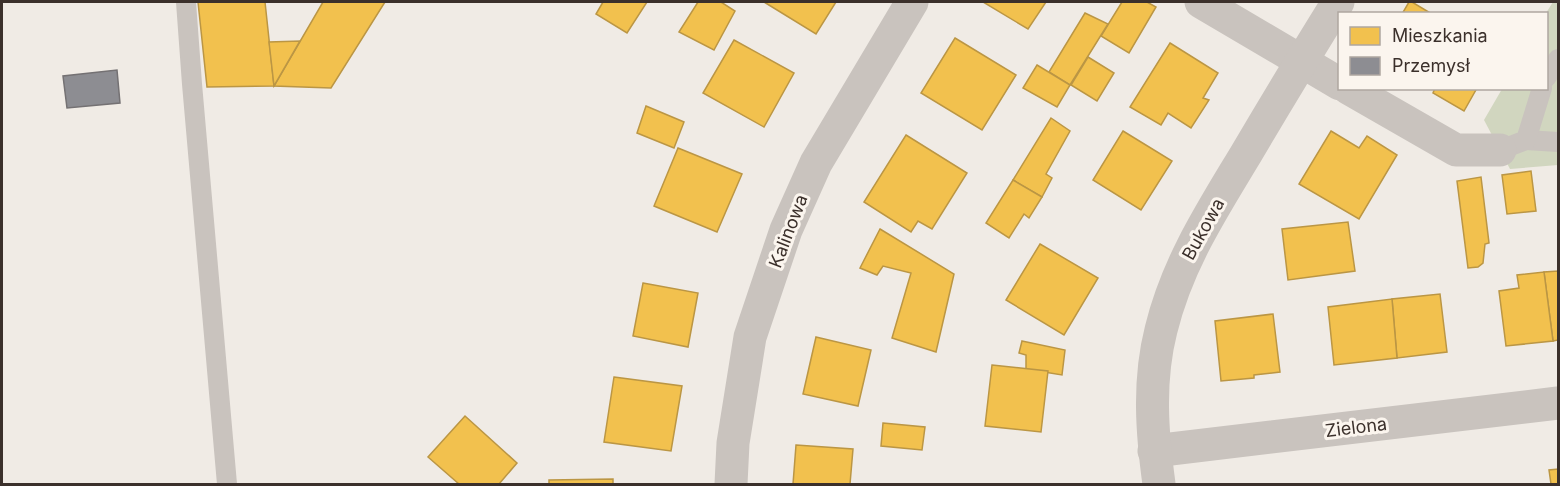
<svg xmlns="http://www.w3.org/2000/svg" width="1560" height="486" viewBox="0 0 1560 486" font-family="Inter,sans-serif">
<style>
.green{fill:#d1d6bf}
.homes{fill:#f2c14e;stroke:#bb9644;stroke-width:1.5}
.industry{fill:#8d8d92;stroke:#747173;stroke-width:1.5}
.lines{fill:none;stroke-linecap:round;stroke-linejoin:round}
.lane{stroke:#c9c3be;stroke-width:20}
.street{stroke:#c9c3be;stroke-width:33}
.labels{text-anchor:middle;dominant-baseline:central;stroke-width:6;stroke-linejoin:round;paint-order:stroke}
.street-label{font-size:18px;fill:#3b302b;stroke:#fbf5ee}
</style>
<rect width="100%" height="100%" fill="#f0ebe5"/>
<polygon class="green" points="1553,2 1558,2 1558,165 1510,169 1484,120 1502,89 1546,88 1546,13"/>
<g class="homes">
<polygon points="198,2 265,2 274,86 207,87"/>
<polygon points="323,2 385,2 331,88 274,86"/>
<polygon points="603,2 647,2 627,33 596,14"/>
<polygon points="698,2 721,2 735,11 714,50 679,32"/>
<polygon points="764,2 836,2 816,34"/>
<polygon points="983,2 1046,2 1028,29"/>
<polygon points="1122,2 1147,2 1156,7 1129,53 1101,36"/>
<polygon points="1409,2 1412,2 1432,14 1402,14"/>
<polygon points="1085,13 1108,24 1070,85 1049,72"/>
<polygon points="955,38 1016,75 982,130 921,93"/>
<polygon points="734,40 794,73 764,127 703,93"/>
<polygon points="300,41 274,86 269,42"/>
<polygon points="1170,43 1218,73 1203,98 1209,100 1191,128 1168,113 1161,125 1130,107"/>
<polygon points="1088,57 1114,73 1097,101 1071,85"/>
<polygon points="1037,65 1070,85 1057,107 1023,88"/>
<polygon points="1435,88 1477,88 1464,111 1433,93"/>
<polygon points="646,106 684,122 674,148 637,133"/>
<polygon points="1051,118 1070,131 1046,174 1052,178 1042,197 1013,180"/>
<polygon points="1123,131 1172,161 1141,210 1093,180"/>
<polygon points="1331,131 1359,148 1367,136 1397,155 1359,219 1299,184"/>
<polygon points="906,135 967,173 932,229 918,221 911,232 864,202"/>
<polygon points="678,148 742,174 717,232 654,206"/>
<polygon points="1531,171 1536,211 1507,214 1502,175"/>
<polygon points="1481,177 1489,243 1485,244 1483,263 1478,267 1468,268 1457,181"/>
<polygon points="1013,180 1042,197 1029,218 1024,214 1009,238 986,223"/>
<polygon points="1348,222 1355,271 1288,280 1282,229"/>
<polygon points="880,229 954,274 936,352 892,338 911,273 883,266 877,275 860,268"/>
<polygon points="1040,244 1098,278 1064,335 1006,300"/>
<polygon points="1558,271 1558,340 1553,341 1544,272"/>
<polygon points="1544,272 1553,341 1506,346 1499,291 1519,288 1517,275"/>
<polygon points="643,283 698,293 688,347 633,336"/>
<polygon points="1440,294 1447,352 1397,358 1392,299"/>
<polygon points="1392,299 1397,358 1334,365 1328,307"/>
<polygon points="1273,314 1280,372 1254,375 1254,378 1221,381 1215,321"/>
<polygon points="816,337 871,350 858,406 803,394"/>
<polygon points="1022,341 1065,350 1062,375 1026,369 1026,355 1019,353"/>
<polygon points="992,365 1048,371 1041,432 985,426"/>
<polygon points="614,377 682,386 671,451 604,442"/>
<polygon points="465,416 517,463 499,484 459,484 428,457"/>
<polygon points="883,423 925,427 922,450 881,446"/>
<polygon points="796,445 853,449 850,484 793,484"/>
<polygon points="1558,469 1558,484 1551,484 1549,470"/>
<polygon points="613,479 613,484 549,484 549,480"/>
</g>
<polygon class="industry" points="117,70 120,103 67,108 63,76"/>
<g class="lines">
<g class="lane">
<polyline points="186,2 192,84 227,484"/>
<polyline points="1546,78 1558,59"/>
<polyline points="1526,140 1558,142"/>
<polyline points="1500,150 1526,140 1542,88"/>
</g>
<g class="street">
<polyline points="1201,2 1340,84"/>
<polyline points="1348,88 1456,150 1500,150"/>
<polyline points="1154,451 1558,403"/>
<polyline points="731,484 733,443 750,337 786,230 816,163 912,2"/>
<path d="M1159,484C1152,433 1148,381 1161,330C1177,264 1211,212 1246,154C1276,103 1307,52 1338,2"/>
</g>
</g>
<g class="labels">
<g class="street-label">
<text transform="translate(1203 229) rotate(-61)">Bukowa</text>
<text transform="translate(788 231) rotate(-69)">Kalinowa</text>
<text transform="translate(1356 427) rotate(-7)">Zielona</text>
</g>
</g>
<rect width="1560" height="486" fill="none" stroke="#3b302b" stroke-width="6"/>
<rect x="1338" y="12" width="210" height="78" fill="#fbf5ee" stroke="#aea6a0" stroke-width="1.5"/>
<rect x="1350" y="27" width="30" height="18" fill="#f2c14e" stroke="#aea6a0" stroke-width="1.5"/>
<text x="1392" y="42" font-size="18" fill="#3b302b">Mieszkania</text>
<rect x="1350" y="57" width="30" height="18" fill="#8d8d92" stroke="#aea6a0" stroke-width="1.5"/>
<text x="1392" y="72" font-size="18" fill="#3b302b">Przemysł</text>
</svg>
